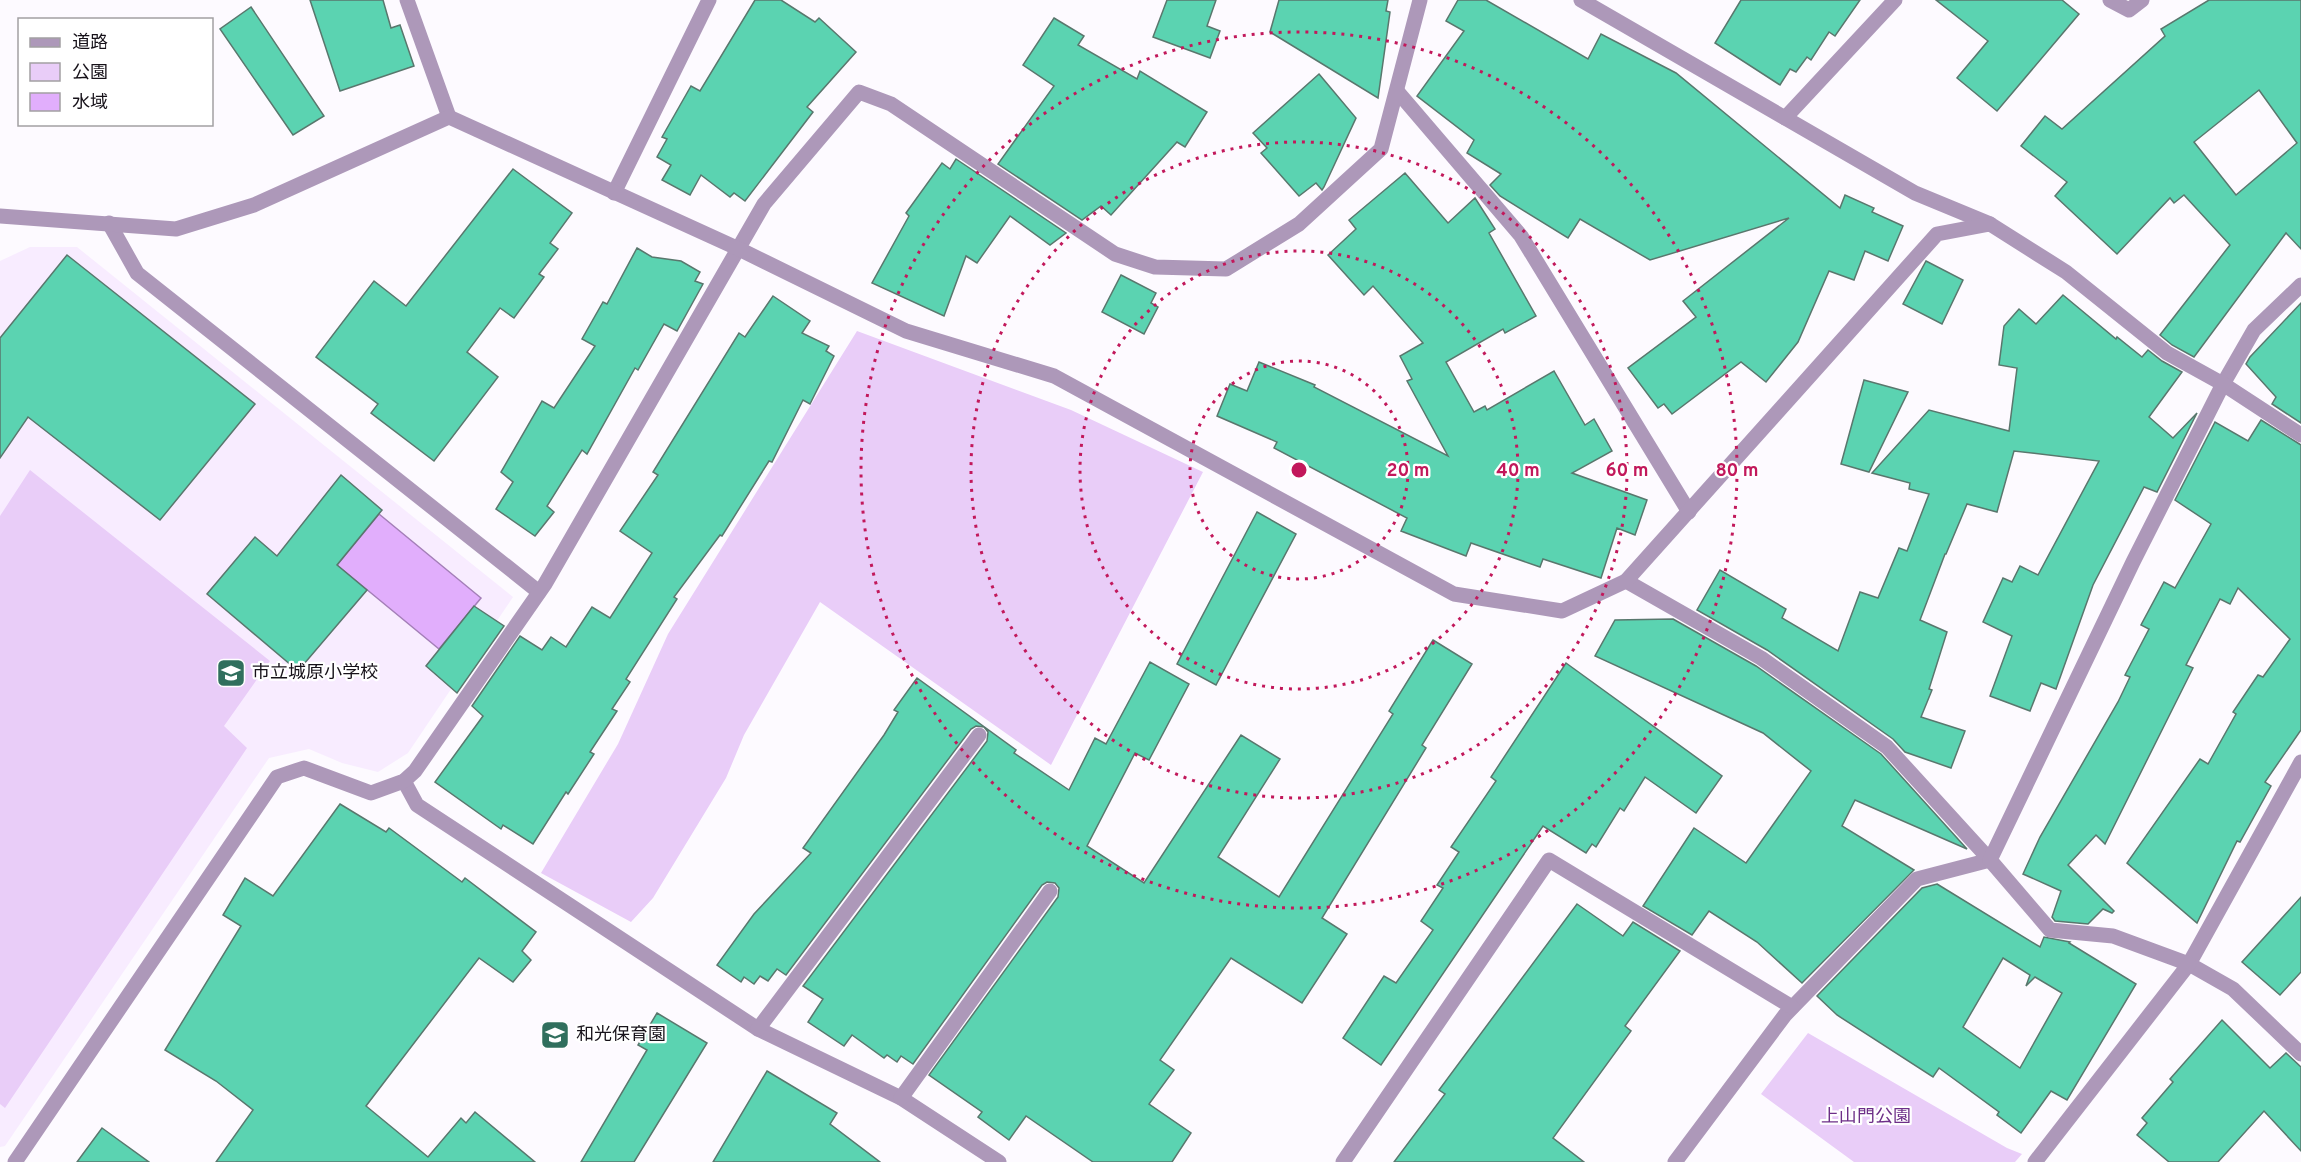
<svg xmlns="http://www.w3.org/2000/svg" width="2301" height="1162" viewBox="0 0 2301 1162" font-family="Overpass,'Noto Sans JP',sans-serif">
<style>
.built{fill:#f8ecff}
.green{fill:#e9cdf8}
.water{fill:#e1aefc;stroke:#a47fb8;stroke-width:1.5}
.building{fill:#5bd3b1;stroke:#59776d;stroke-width:1.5;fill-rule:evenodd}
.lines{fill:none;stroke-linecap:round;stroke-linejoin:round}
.minor{stroke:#ad98b9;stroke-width:15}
.tertiary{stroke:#ad98b9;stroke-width:15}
.ring{fill:none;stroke:#c2185b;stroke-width:3;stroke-dasharray:3 6}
.labels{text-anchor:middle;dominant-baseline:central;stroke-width:4.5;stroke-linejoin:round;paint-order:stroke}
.poi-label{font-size:18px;fill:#161119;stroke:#fff;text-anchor:start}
.park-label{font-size:18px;fill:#6d2f88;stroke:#fff}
.centre{fill:#c2185b;stroke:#fff;stroke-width:3}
.ring-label{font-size:18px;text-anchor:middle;font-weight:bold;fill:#c2185b;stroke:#fff;stroke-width:4.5;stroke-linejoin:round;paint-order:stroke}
</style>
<rect width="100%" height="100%" fill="#fdfaff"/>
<polygon class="built" points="30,247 77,247 513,597 408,753 378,772 342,763 309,749 269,758 5,1146 0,1147 0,261"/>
<g class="green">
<polygon points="857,331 1071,410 1203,472 1051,765 820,602 744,735 726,778 653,898 631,922 541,873 618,744 668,634"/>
<polygon points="30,470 270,661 224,726 247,748 5,1108 0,1104 0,516"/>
<polygon points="1808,1033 2007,1148 2022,1154 2015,1162 1854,1162 1761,1094"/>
</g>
<polygon class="water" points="379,514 481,598 439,649 337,565"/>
<g class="building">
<polygon points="310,0 383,0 391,28 400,25 414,66 340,91"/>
<polygon points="755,0 781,0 815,22 819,18 856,52 807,107 813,112 745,201 734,193 730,197 701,175 690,195 662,180 671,165 657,157 667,139 662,137 691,86 700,91"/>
<polygon points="1167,0 1216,0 1207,26 1220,31 1210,58 1153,37"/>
<polygon points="1279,0 1388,0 1386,11 1390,12 1378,98 1270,32"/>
<polygon points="1458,0 1486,0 1588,59 1601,34 1676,73 1840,208 1845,195 1874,208 1872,212 1903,226 1888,261 1865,251 1854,280 1829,271 1798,342 1766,382 1741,362 1672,414 1664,404 1658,408 1628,368 1696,317 1683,301 1789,218 1650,260 1580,219 1568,238 1500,196 1490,185 1501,174 1467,153 1474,140 1417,96 1464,31 1446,21"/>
<polygon points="1741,0 1860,0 1835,36 1829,32 1811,60 1807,57 1796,72 1790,69 1780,85 1715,43"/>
<polygon points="1936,0 2062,0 2079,14 1997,111 1957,78 1988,41"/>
<path d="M2209,0H2301V249L2286,233L2194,357L2172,345L2160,335L2230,245L2184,195L2174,203L2170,198L2117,254L2055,196L2067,182L2021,146L2045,116L2062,129L2165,36L2161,29ZM2259,90L2297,143L2236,195L2194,142Z"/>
<polygon points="251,7 324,116 293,135 220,29"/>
<polygon points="1054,18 1084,36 1078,45 1137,79 1140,71 1207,112 1185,147 1177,142 1111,215 1101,206 1082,220 998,164 1054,86 1023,65"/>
<polygon points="1319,74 1356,118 1324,187 1322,190 1316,183 1299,196 1261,153 1267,148 1253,133"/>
<polygon points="956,159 1066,233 1050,245 1010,216 977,263 966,256 944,316 872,283 909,216 906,213 942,163 950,169"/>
<polygon points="513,169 572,213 550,243 558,249 539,274 544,277 514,318 500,308 467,352 498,377 434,461 371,413 378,404 316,357 374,281 406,306"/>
<polygon points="1405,173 1448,223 1475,198 1495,229 1489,233 1536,316 1505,333 1503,329 1446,362 1474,412 1485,406 1487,410 1554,371 1585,425 1594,419 1612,451 1572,473 1647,500 1635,535 1617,528 1601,578 1543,559 1540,567 1471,543 1466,556 1401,531 1407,518 1274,448 1277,442 1217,416 1230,384 1247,391 1259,362 1315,385 1314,387 1448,456 1407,381 1412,379 1400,356 1423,343 1373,286 1364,295 1328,255 1356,229 1349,220"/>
<polygon points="637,248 652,257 681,261 700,272 695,281 703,284 677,331 664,324 638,370 635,368 587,454 582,450 547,506 554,512 535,536 496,509 513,482 501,472 542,401 554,408 595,346 582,339 603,302 607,304"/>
<polygon points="67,255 255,404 160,520 28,417 0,458 0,338"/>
<polygon points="1926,261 1963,280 1942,324 1903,304"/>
<polygon points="1121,275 1156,293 1151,303 1158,307 1144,334 1102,312"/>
<polygon points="2063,295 2116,339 2117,337 2142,357 2148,350 2162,361 2182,372 2149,417 2173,438 2197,413 2157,492 2144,487 2093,585 2056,689 2041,683 2030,711 1990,696 2012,636 1983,622 2003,578 2012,582 2020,566 2038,575 2099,461 2014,451 1997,512 1967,504 1946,554 1945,554 1920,620 1947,632 1929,689 1932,690 1921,717 1965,731 1951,768 1905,752 1893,739 1767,650 1697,610 1720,570 1786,609 1782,618 1838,651 1860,592 1878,598 1899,548 1907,551 1929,494 1909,489 1910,483 1872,473 1929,410 2009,431 2017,368 1999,365 2004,326 2019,309 2036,324"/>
<polygon points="773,296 810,321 802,333 829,346 826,351 834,356 810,404 803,400 772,462 769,461 722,536 720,535 674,597 677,599 626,679 630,682 612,709 617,711 590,752 594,754 568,794 566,792 533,844 503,825 501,829 435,782 483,716 472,706 520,636 542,650 551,637 566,647 592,607 610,618 652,553 620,531 658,475 653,472 739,333 745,337"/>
<polygon points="2301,303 2301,423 2272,404 2276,397 2246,364 2250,357"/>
<polygon points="1864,380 1908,392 1869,472 1841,464"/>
<polygon points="2261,420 2301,445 2301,730 2265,782 2271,786 2240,842 2237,841 2197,923 2127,863 2200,759 2208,764 2236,714 2233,712 2258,675 2263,677 2290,639 2238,588 2230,604 2220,599 2186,665 2193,668 2105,844 2096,835 2068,865 2114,911 2112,913 2103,909 2088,924 2055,921 2052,917 2061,891 2023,874 2040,837 2118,702 2130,677 2125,675 2149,629 2141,625 2164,582 2175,588 2211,524 2175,500 2215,422 2248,441"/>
<polygon points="341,475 382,510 337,565 367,590 298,671 207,594 255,537 277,556"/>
<polygon points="1257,512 1296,534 1216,685 1177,664"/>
<polygon points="474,606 504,626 457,693 426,666"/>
<polygon points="1673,619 1756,666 1881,754 1967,849 1855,800 1842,826 1914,870 1802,983 1757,942 1709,911 1692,935 1643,906 1694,828 1746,863 1811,771 1763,733 1595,656 1615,620"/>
<polygon points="1433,640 1472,664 1422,745 1426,748 1322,918 1347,934 1302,1003 1231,958 1160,1060 1174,1070 1149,1104 1191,1133 1172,1162 1093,1162 1026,1116 1009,1140 978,1117 982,1112 929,1075 1058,897 1059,888 1055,883 1047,882 1042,885 913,1064 901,1056 897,1062 887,1055 884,1058 852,1035 844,1046 808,1022 823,999 803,986 987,741 988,732 984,727 976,726 971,729 786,975 777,969 768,981 760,976 754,984 744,977 741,982 717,965 754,914 811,853 803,848 884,735 898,712 894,710 917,678 1016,750 1014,753 1069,790 1095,738 1106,744 1150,662 1189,684 1149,760 1135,753 1087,846 1144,883 1241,735 1280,759 1218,857 1279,897 1393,714 1389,711"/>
<polygon points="1566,663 1722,776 1696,813 1645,777 1624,811 1620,808 1596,847 1592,844 1586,853 1543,826 1381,1065 1343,1038 1384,976 1396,983 1433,930 1421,921 1443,888 1437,885 1459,852 1451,847 1496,781 1491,777"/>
<polygon points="340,804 386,832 389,828 462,882 465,878 536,932 522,951 531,960 513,982 479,958 366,1106 428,1157 461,1118 466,1123 475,1112 535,1162 216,1162 253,1110 216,1081 165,1050 241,926 223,915 245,878 273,896"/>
<path d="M1937,884L2040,947L2044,937L2070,942L2069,943L2136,984L2067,1100L2051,1091L2021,1133L1997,1115L1999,1112L1939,1068L1933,1077L1837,1015L1817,996L1922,888ZM2003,958L2030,975L2026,986L2035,977L2062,993L2020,1068L1963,1027Z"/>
<polygon points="2301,897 2301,972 2280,995 2242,962"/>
<polygon points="1577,904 1623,936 1633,922 1680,951 1625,1026 1631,1031 1553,1138 1584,1162 1394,1162 1445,1094 1439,1090"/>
<polygon points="657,1013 707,1043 634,1162 581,1162 647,1050 638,1045"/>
<polygon points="2222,1020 2270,1068 2286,1053 2301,1067 2301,1151 2264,1111 2218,1162 2169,1162 2137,1135 2147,1123 2142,1118 2173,1082 2170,1079"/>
<polygon points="767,1071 837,1113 830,1124 880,1162 713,1162"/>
<polygon points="102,1128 149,1162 77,1162"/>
</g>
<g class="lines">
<g class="minor">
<polyline points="407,0 449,117"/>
<polyline points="1581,0 1915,193 1990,224"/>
<polyline points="2110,0 2129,10 2142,0"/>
<polyline points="1397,91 1521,236 1689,512"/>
<polyline points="1785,118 1895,0"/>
<polyline points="614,193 709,0"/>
<polyline points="109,223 137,273 539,592"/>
<polyline points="1626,581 1761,658 1887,747 1990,860 1917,879 1785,1015 1675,1162"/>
<polyline points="2301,762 2189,964 2233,989 2301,1054"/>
<polyline points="404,781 417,805 758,1029 901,1098 999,1162"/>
<polyline points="758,1029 979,735"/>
<polyline points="901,1098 1050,891"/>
<polyline points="15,1162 277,777 304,768 371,793 404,781 415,771 545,584 764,204 859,92 891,104 1115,254 1155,267 1226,269 1299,224 1381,149 1420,0"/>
<polyline points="1343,1162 1549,860 1792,1007"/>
<polyline points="2035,1162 2189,964 2113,936 2050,930 1990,860 2133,562 2223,384 2254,330 2301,285"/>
</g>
<polyline class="tertiary" points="0,216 176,229 254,205 449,117 739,249 906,331 1054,376 1454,594 1562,611 1626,581 1937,234 1990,224 2066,272 2167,353 2223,384 2301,435"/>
</g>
<g class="ring">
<circle cx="1299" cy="470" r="109"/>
<circle cx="1299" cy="470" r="219"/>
<circle cx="1299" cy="470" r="328"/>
<circle cx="1299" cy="470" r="438"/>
</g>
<defs>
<g id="school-square" transform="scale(1.5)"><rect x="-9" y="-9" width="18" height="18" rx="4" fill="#306f5d" stroke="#fff"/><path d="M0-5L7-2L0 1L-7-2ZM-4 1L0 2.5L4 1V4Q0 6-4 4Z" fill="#fff"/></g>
</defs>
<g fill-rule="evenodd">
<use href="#school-square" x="231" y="673"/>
<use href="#school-square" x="555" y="1035"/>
</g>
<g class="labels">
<g class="poi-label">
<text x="252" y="673">市立城原小学校</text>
<text x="576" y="1035">和光保育園</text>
</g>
<g class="park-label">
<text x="1866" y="1117">上山門公園</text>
</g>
</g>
<circle cx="1299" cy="470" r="9" class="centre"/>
<g class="ring-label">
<text x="1408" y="476">20 m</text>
<text x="1518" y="476">40 m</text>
<text x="1627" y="476">60 m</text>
<text x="1737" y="476">80 m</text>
</g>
<rect x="18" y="18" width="195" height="108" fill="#ffffff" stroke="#a2a0a3" stroke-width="1.5"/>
<rect x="30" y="38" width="30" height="9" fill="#ad98b9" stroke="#a2a0a3" stroke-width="1.5"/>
<text x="72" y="48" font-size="18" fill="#161119">道路</text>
<rect x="30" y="63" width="30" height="18" fill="#e9cdf8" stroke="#a2a0a3" stroke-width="1.5"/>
<text x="72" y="78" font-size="18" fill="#161119">公園</text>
<rect x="30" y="93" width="30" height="18" fill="#e1aefc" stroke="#a2a0a3" stroke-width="1.5"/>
<text x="72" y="108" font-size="18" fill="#161119">水域</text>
</svg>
